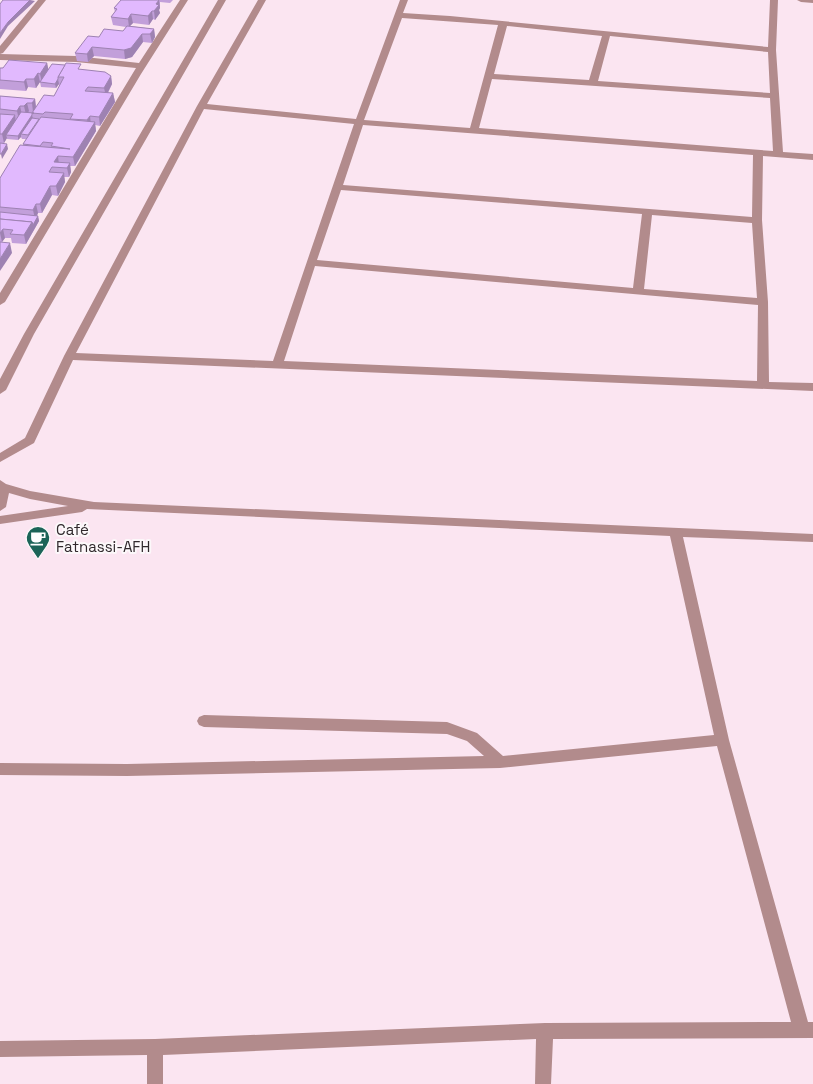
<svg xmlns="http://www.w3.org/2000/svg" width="813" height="1084" viewBox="0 0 813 1084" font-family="'Space Grotesk',sans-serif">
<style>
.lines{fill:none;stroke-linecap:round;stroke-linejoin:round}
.minor{fill:#b28b8c;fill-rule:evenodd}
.wall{fill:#c29fda}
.shaded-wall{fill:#9e82b2}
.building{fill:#e1b9fe;stroke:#9e82b2}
.labels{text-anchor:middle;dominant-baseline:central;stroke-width:4;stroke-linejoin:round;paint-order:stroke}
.poi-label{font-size:15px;fill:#31292d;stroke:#fcf8fa;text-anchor:start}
</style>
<rect width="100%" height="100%" fill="#fbe5f1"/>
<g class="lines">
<g class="minor">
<polygon points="38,0 46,0 3,53 0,54 0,46"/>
<polygon points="180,0 188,0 141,74 5,302 0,305 0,293 136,68 76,62 0,60 0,54 76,56 139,63"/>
<polygon points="218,0 226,0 34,334 6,390 0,394 0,379 24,334"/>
<path d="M258,0H266L207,104L356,119L400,0H408L403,13L450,16L768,47L770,0H778L776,50L783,152L813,154V160L763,156L762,220L768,302L769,382L813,383V391L73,360L34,443L0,462V453L25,438L64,356L197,106ZM402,18L498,25L470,128L364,120ZM507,26L602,36L589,80L494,74ZM610,36L768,52L770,93L598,81ZM492,79L770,98L773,151L479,128ZM204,109L354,124L273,361L76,353ZM363,125L753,155L752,217L343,185ZM341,190L642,214L633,288L317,260ZM652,215L752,223L757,298L644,289ZM315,266L758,305L757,381L284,361Z"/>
<polygon points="797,0 813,0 813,3 801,2"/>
<polygon points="0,480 6,484 30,491 94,502 813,534 813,542 683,537 729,740 808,1022 813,1022 813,1038 553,1039 551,1084 535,1084 536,1039 163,1055 163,1084 147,1084 147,1055 0,1057 0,1041 155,1039 545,1023 791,1022 717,746 500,768 127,776 0,775 0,763 127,764 484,756 467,741 447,734 204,727 199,725 197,721 199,717 204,715 447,722 477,733 503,756 714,735 670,536 87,509 82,512 0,524 0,516 68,506 30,499 9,493 6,507 0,511"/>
</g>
</g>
<g class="wall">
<polygon points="121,0 173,0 170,3 160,2 160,8 159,10 160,13 155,20 153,19 149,25 133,23 130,26 154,29 155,37 152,43 143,42 132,57 125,59 94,56 88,62 77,61 75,53 99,37 123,31 126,27 113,25 111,17 115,12 114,8"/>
<polygon points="47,63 48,69 82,70 111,76 112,84 108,93 113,93 115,102 100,126 95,125 96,131 75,166 70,166 71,172 69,177 64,177 65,182 58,196 52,195 42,213 38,213 37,216 38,216 39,221 26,244 12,243 11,238 5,238 2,242 0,242 0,178 23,145 23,144 26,139 22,139 21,137 18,140 7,139 7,138 4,143 0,143 0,96 35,99 36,107 54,96 60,86 59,84 56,88 41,87 40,82 36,88 28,87 26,91 0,89 0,68"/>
</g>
<g class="shaded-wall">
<polygon points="30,0 35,1 8,26 0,39 0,33 8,22"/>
<polygon points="159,0 160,8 159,10 160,13 155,20 154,11 156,4"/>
<polygon points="152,11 153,19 149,25 148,16"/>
<polygon points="131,14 133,23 129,27 128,19"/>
<polygon points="154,29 155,37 152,43 150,34"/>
<polygon points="142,34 143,42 132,57 125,59 124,50"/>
<polygon points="92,47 94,56 88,62 87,54"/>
<polygon points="47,63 49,72 42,82 40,74"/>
<polygon points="38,73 40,82 36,88 34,79"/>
<polygon points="111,76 112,84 106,96 104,88"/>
<polygon points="26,79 28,87 26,91 24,82"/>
<polygon points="58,79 59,84 56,88 55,84"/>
<polygon points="113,93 115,102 100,126 99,117"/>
<polygon points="35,99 36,108 33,112 32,103"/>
<polygon points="27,103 29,111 26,115 24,106"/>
<polygon points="20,106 22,115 19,120 17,111"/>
<polygon points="15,115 16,124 6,135 7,138 4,143 2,134"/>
<polygon points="32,115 33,119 21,134 21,137 18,140 18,136"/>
<polygon points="90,116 91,125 89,129 87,120"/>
<polygon points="95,122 96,131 75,166 73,157"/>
<polygon points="7,144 8,149 2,159 1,154"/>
<polygon points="58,156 59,165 54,162"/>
<polygon points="70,163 71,172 69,177 67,168"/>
<polygon points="64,173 65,182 58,196 56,186"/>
<polygon points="50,186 52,195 42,213 40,204"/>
<polygon points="36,204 38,213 35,219 33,210"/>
<polygon points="38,216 39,221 26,244 24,235 32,222"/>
<polygon points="3,229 5,238 2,242 0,233"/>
<polygon points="10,243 12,253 0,271 0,259"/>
</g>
<g class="building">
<polygon points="3,0 30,0 8,22 0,33 0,4"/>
<polygon points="121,0 159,0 156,4 159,5 154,11 152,11 148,16 131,14 128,19 111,17 117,9 114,8"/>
<polygon points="127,26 154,29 150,34 142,34 131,48 124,50 92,47 87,54 75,53 88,36 99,37 104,29 123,31"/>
<polygon points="9,60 47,63 40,74 38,73 34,79 26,79 24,82 0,80 0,68 3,68"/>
<polygon points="66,63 81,64 78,69 105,72 111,76 104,88 88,87 85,91 113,93 99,117 90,116 87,120 70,119 73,114 45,112 43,114 32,113 44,95 54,96 64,77 58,77"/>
<polygon points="52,64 65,65 58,77 58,79 55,84 40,82"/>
<polygon points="0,96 35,99 32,103 27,103 24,106 20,106 17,111 0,109"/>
<polygon points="21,112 34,113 32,113 32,115 18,136 6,135"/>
<polygon points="0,114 15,115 2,134 0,134"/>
<polygon points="41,117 95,122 73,157 58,156 54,162 70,163 67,168 52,167 49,172 64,173 56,186 50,186 40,204 36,204 33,210 0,207 0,178 20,145 70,149 51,146 53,143 43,142 40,146 23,144"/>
<polygon points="32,118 39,119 28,135 21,134"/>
<polygon points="0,143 7,144 1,154 0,154"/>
<polygon points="0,212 38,216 33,225 32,222 0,219"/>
<polygon points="0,219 32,222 24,235 10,234 13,230 3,229 0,233"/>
<polygon points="0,242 10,243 0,259"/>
</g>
<defs>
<g id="cafe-pin" transform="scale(1.25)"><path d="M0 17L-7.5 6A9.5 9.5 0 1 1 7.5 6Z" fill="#1c6458" stroke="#fcf8fa"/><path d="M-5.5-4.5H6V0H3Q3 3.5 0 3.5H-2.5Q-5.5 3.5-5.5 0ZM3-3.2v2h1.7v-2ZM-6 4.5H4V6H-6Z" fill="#fff"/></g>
</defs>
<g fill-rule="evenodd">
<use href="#cafe-pin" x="38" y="538"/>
</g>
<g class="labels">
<g class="poi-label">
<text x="56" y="529">Café<tspan x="56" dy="17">Fatnassi-AFH</tspan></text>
</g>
</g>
</svg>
